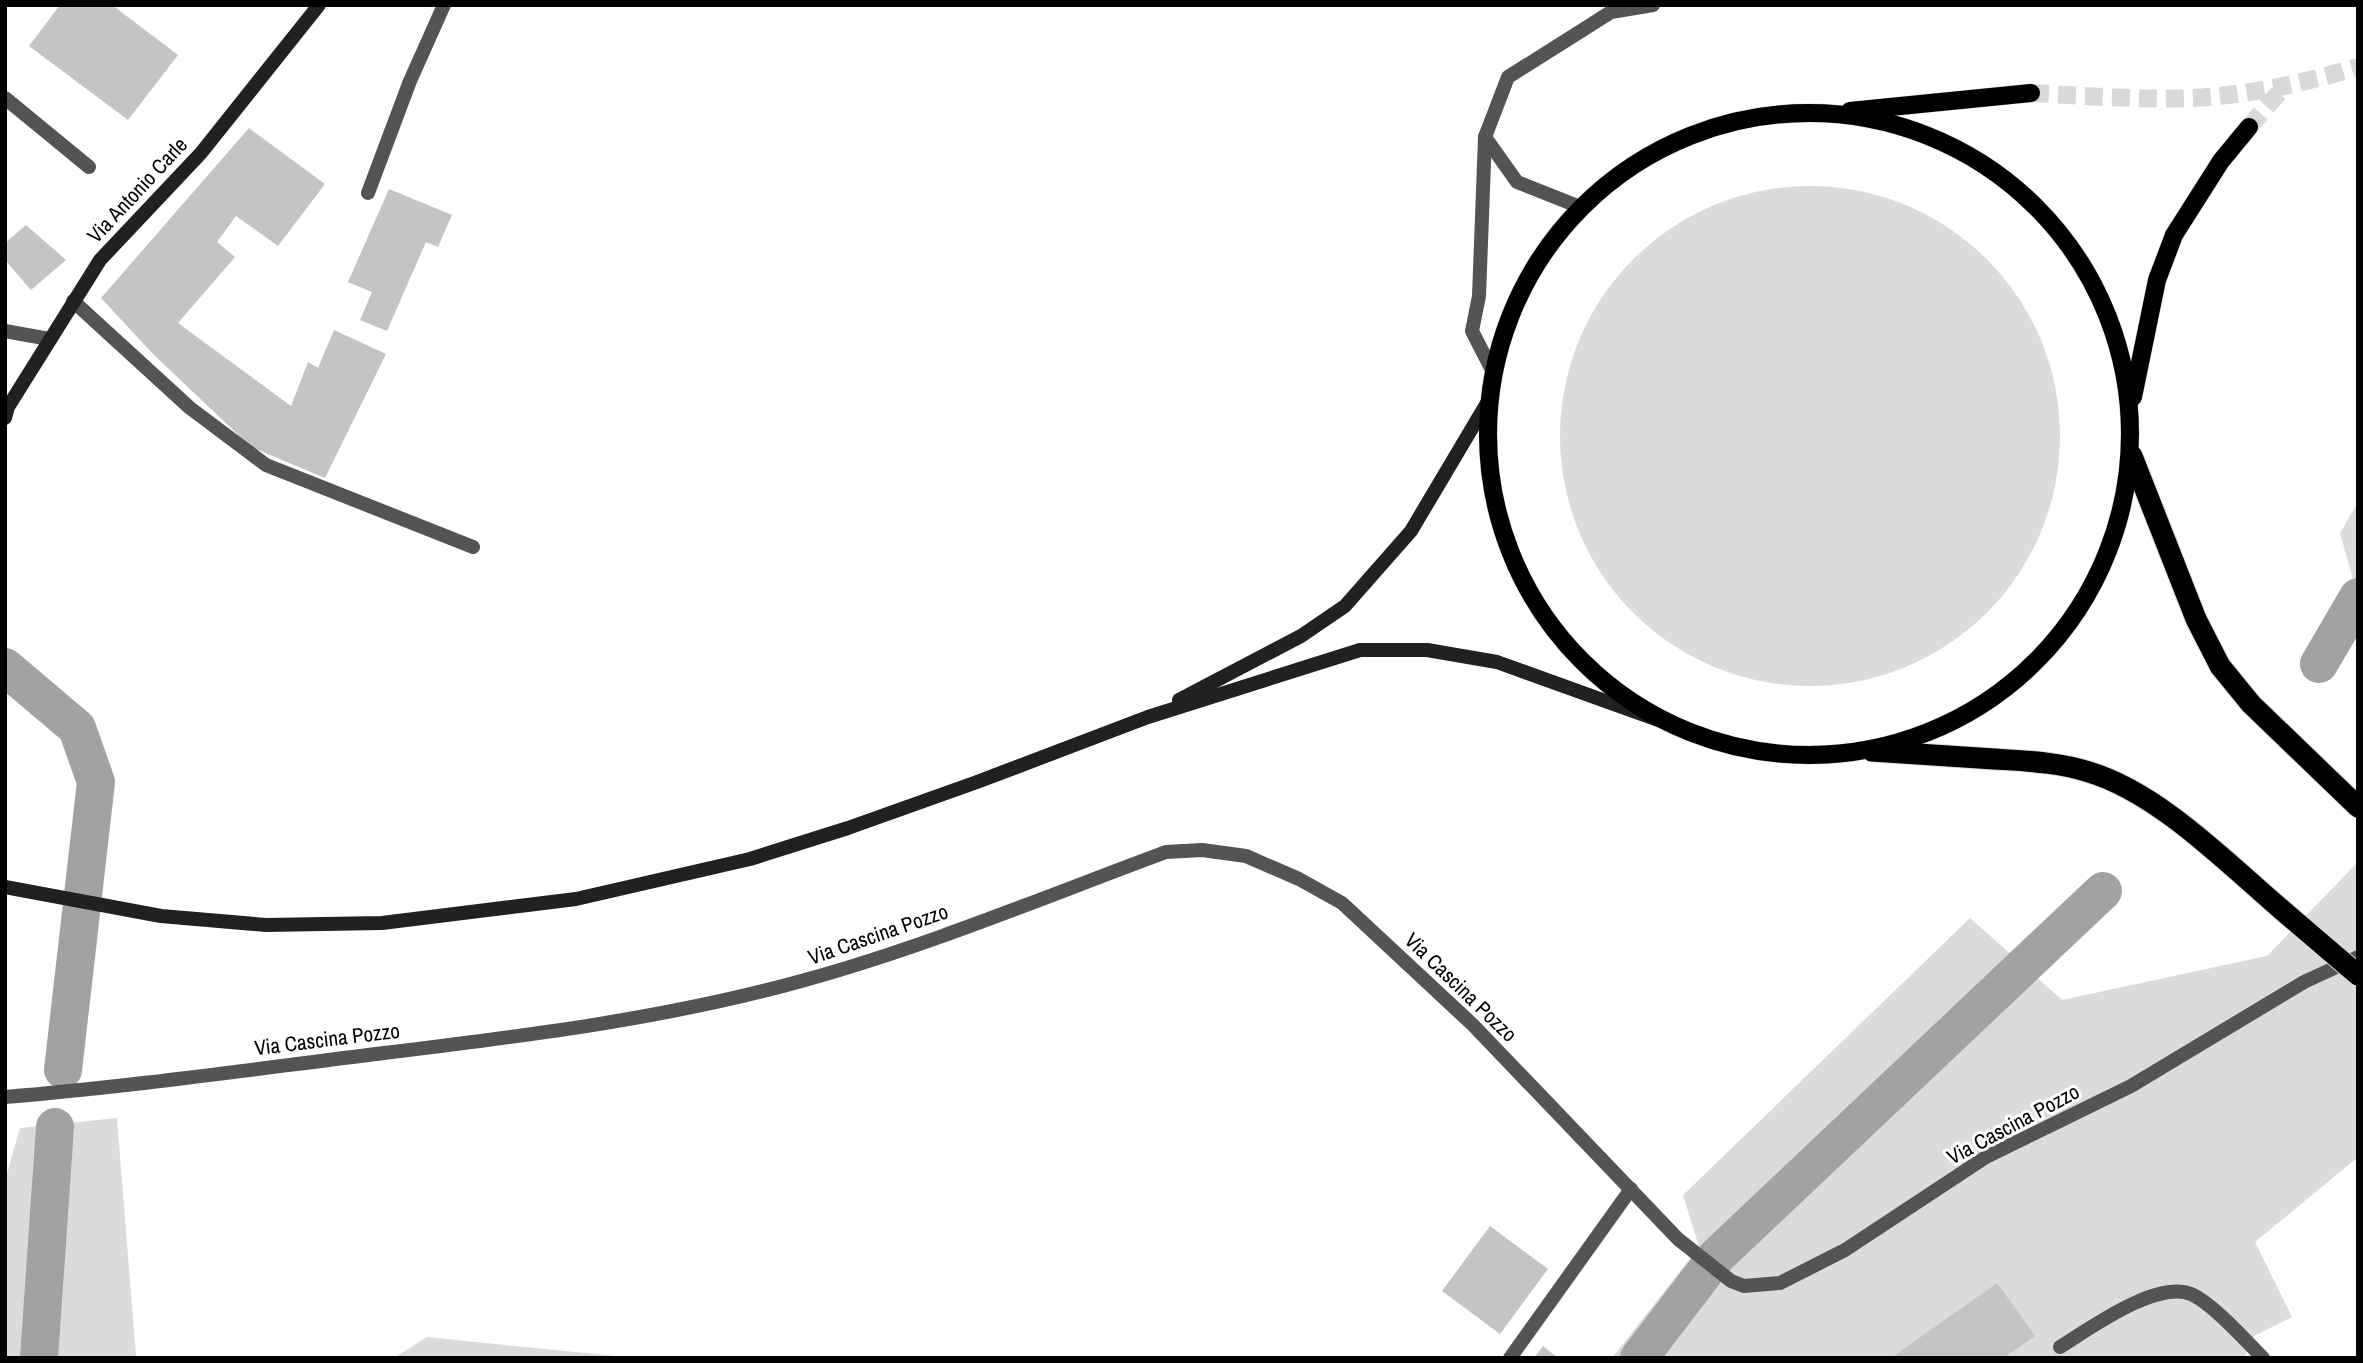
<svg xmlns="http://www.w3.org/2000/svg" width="2363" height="1363" viewBox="0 0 2363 1363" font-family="'Archivo Narrow',sans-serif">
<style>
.green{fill:#dbdbdb}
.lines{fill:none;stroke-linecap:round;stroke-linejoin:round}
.canal{stroke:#a2a2a2;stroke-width:38}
.building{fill:#c4c4c4}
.primary-tunnel{stroke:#d9d9d9;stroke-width:18;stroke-dasharray:18 9;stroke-linecap:butt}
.primary-casing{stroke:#dbdbdb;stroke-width:19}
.highway-casing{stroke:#dbdbdb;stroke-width:23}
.lane{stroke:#545454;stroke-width:14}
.street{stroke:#545454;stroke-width:14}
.secondary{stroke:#212121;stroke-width:14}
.primary{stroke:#000;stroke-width:18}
.highway{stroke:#000;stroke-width:21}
.highway-bridge-casing{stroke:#dbdbdb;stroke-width:23;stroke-linecap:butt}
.highway-bridge{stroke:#000;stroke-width:21}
.labels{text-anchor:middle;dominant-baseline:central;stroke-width:6;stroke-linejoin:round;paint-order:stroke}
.street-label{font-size:21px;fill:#000;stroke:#fff}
</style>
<rect width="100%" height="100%" fill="#fff"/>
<g class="green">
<circle cx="1810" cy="436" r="250"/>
<polygon points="2358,502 2358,597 2340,533"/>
<polygon points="2358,862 2358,1157 2255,1242 2292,1317 2254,1336 2244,1358 1612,1358 1699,1247 1683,1195 1970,918 2062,1000 2267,956"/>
<polygon points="117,1118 136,1356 141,1358 5,1358 5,1180 20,1128"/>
<polygon points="427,1337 634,1358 394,1358"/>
</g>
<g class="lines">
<g class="canal">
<polyline points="2319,664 2358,597"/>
<polyline points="5,667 77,728 96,782 63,1070"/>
<polyline points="39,1358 55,1127"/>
<polyline points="1639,1358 1717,1256 2103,891"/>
</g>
</g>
<g class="building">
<polygon points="60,5 112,5 178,55 128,120 29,46"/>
<polygon points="249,128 325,184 278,246 236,216 217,242 235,257 178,323 291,406 308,362 318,368 334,330 386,354 325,478 251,447 153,354 101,298"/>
<polygon points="389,189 452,215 438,247 426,242 387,331 360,320 372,292 348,282"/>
<polygon points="26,225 66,260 31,290 5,260 5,243"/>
<polygon points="1490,1226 1548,1269 1500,1334 1442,1291"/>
<polygon points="1997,1283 2035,1336 2003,1358 1891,1358"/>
<polygon points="1543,1346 1558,1358 1534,1358"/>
</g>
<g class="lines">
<g class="primary-tunnel">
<path d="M2031,93C2085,96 2139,100 2193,98C2249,95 2304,83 2358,67"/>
<polyline points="2249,127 2284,87"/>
</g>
<g class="primary-casing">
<g id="primary">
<polyline points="1850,111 2031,93"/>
<circle cx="1809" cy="434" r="321"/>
<polyline points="2133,397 2157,280 2174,235 2221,161 2249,127"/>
</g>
</g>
<g class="highway-casing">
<g id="highway">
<polyline points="2132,456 2196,619 2220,666 2251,704 2358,807"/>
<path d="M1872,751C1912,754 1953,756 1994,759C2025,761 2058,762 2089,772C2159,793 2227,863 2282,910"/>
</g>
</g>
<g class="lane">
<polyline points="1485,137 1479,296 1472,331 1492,370"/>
<polyline points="1580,207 1517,182 1485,137 1508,77 1611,12 1653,5"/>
<polyline points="73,301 190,408 266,465 473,547"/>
<polyline points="5,331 49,339"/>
<path d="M2060,1347C2089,1329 2156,1280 2191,1294C2212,1303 2246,1341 2263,1358"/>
</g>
<g class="street">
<polyline points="5,98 89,167"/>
<polyline points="368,193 410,81 444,5"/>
<path d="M5,1097C127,1087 247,1070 368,1055C515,1037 662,1020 805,980C928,946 1047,896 1166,852L1202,850L1246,856L1299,879L1342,903L1473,1025L1678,1239L1731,1281L1744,1286L1780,1283L1845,1250L1986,1157L2131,1086L2304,982L2358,957"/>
<polyline points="1510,1358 1631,1189"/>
</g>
<g class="secondary">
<polyline points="5,418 8,407 100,260 201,153 319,5"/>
<polyline points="1179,700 1301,636 1345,606 1411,531 1487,403"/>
<polyline points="5,887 161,916 266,925 382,923 576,899 750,859 848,828 977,782 1148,717 1360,650 1427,650 1497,662 1658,720"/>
</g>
<use href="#primary" class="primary"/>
<use href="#highway" class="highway"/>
<g class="highway-bridge-casing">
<polyline id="highway-bridge" points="2282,910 2358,975"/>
</g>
<use href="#highway-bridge" class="highway-bridge"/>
</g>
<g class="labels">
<g class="street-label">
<text transform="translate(137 190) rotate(-47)">Via Antonio Carle</text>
<text transform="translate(878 934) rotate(-19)">Via Cascina Pozzo</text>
<text transform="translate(1461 987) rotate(44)">Via Cascina Pozzo</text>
<text transform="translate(327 1039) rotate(-7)">Via Cascina Pozzo</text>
<text transform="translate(2013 1124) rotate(-28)">Via Cascina Pozzo</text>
</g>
</g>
<rect width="2363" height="1363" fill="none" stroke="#000000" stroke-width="14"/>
</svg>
